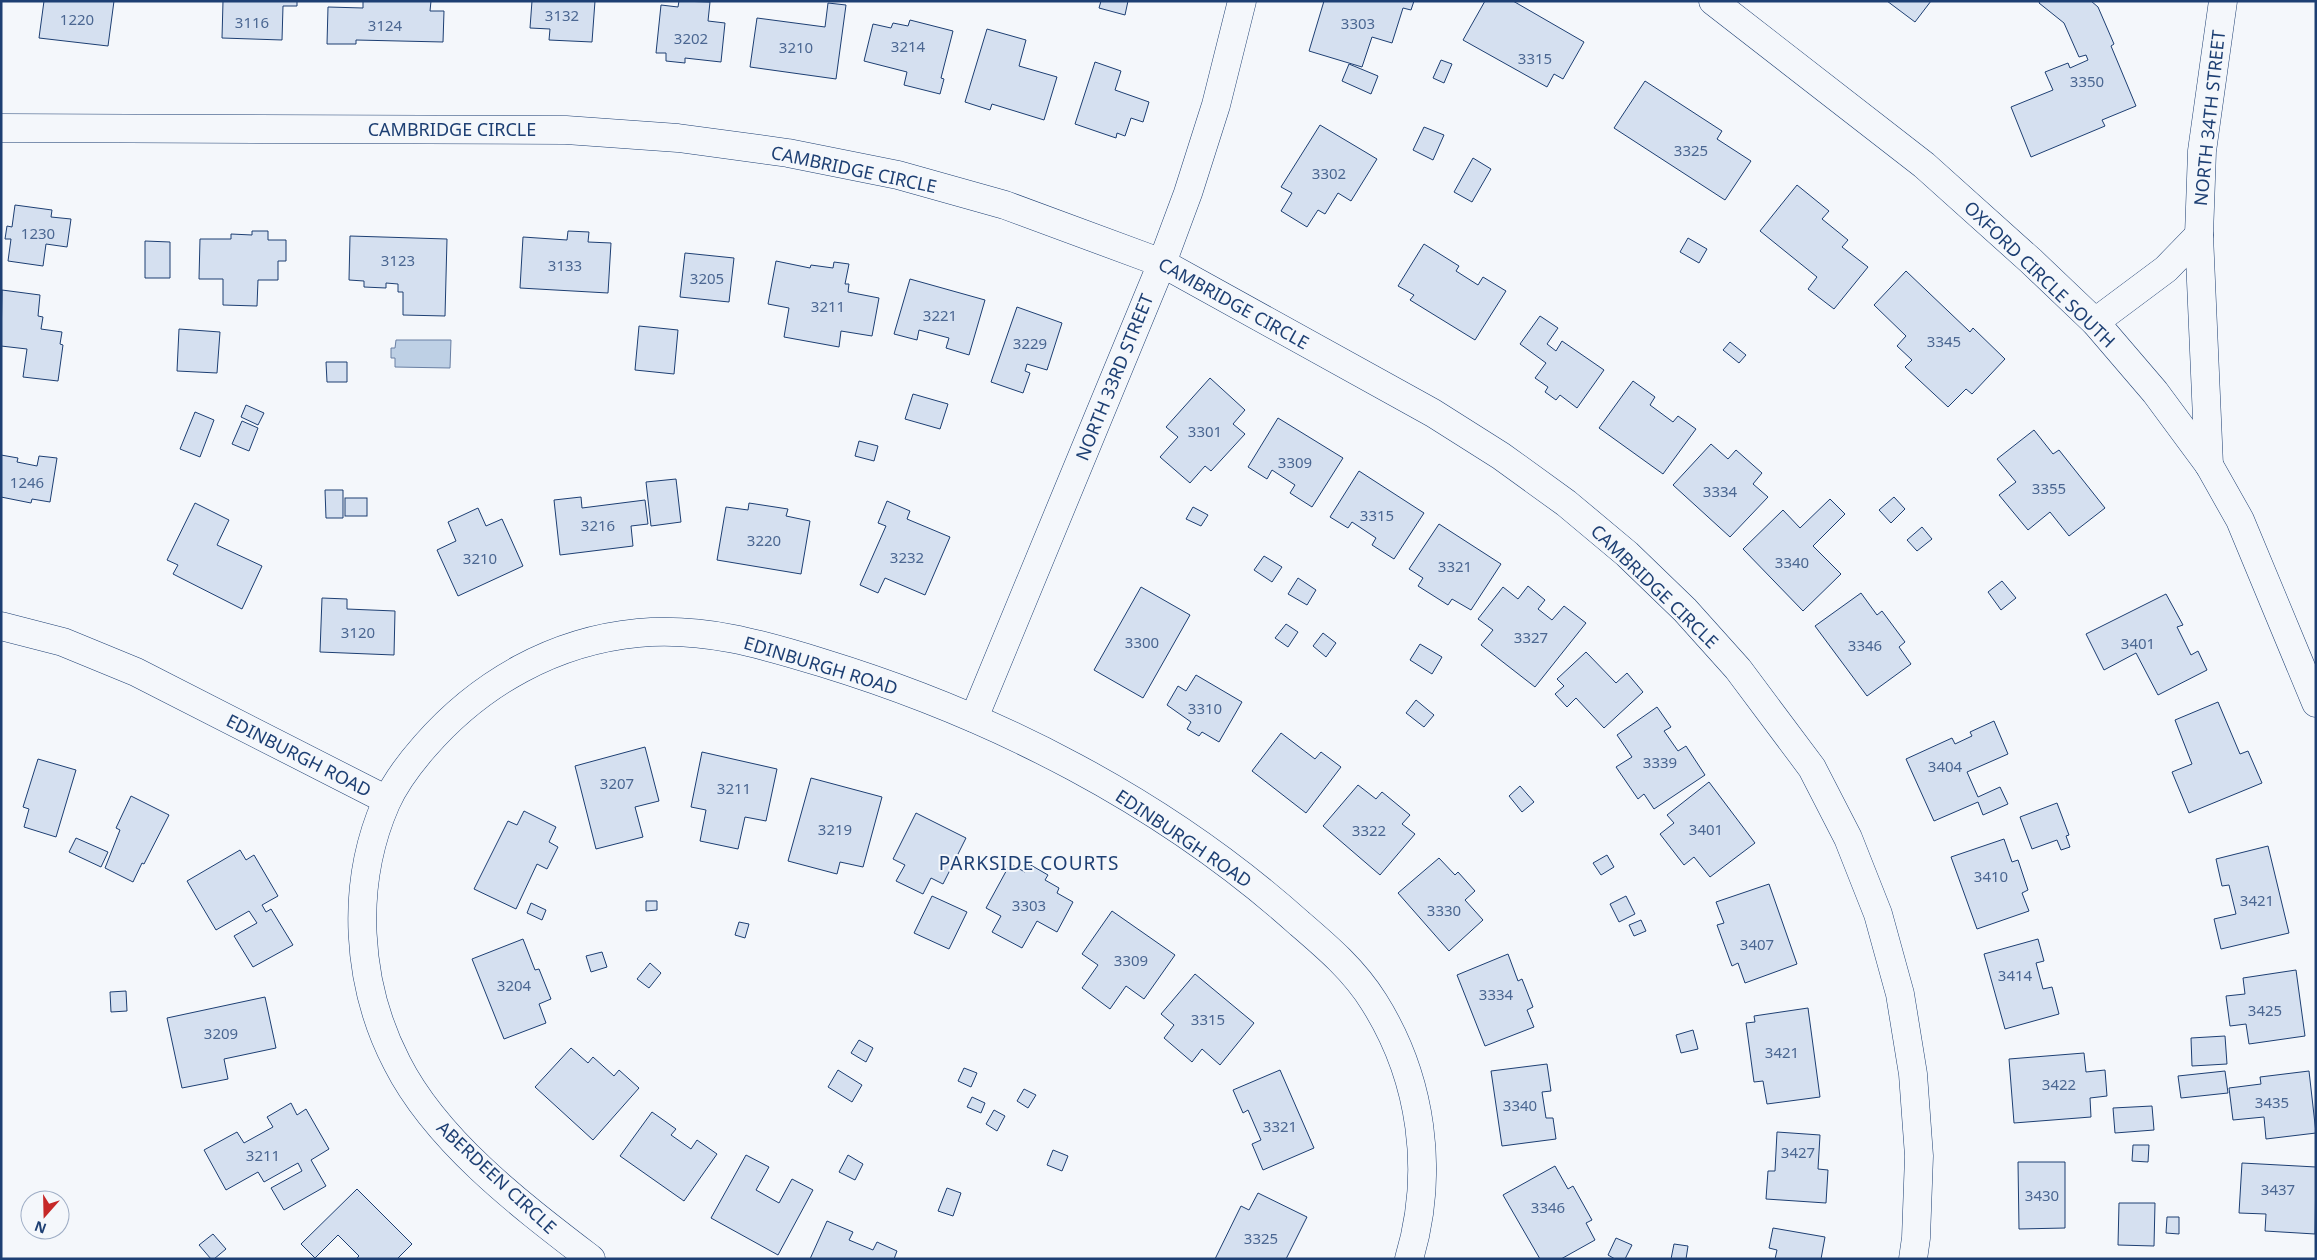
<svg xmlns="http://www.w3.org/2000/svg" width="2317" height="1260" viewBox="0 0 2317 1260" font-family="'Noto Sans',sans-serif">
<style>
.water{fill:#bed0e5;stroke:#687fa3}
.building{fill:#d5e0f0;stroke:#1d3f73}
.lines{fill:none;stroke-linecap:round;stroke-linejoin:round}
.minor-casing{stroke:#1d3f73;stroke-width:29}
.minor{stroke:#f4f7fb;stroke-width:28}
.labels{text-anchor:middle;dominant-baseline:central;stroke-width:4;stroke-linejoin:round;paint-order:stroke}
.number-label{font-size:15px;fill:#4b6792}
.street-label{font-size:18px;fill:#1d3f73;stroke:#f4f7fb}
.neighbourhood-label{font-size:19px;letter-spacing:1px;fill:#1d3f73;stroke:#f4f7fb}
</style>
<rect width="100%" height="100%" fill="#f4f7fb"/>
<polygon class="water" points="396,340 451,340 450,368 395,367 395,358 391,358 391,348 395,348"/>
<g class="building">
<polygon points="44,1 114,1 108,46 39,38"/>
<polygon points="223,1 297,1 297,6 283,6 282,40 222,38"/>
<polygon points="363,1 431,1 430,11 444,11 443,42 356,40 356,44 327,44 328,7 363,8"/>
<polygon points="532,1 595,1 592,42 549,40 550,29 530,28"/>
<polygon points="679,1 710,2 708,21 725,23 721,62 685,58 685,63 666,61 666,53 656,53 661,5 678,7"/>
<polygon points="1101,1 1128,1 1125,15 1099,8"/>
<polygon points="1324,1 1414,1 1411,10 1403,8 1392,43 1372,37 1362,67 1309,51"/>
<polygon points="1485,1 1513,1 1584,42 1563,79 1554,74 1547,87 1463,40"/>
<polygon points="1887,1 1931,1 1915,22"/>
<polygon points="2040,1 2091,1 2098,7 2114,44 2111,46 2136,106 2102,120 2105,126 2031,157 2011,107 2053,90 2045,72 2068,63 2070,68 2088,60 2086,55 2079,57 2064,23 2039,3"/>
<polygon points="828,3 846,5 836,79 750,67 757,18 825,27"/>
<polygon points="910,20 953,31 941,78 944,79 940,94 904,85 907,72 864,61 873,24 891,28 893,23 908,26"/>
<polygon points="987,29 1026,40 1019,66 1057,77 1044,120 992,104 990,110 965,102"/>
<polygon points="1441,60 1452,64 1444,83 1433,78"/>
<polygon points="1095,62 1121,71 1115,90 1149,102 1143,122 1131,118 1125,136 1117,133 1116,138 1075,124"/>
<polygon points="1349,64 1378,76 1371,94 1342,81"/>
<polygon points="1645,81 1722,131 1717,139 1751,161 1725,200 1614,128"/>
<polygon points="1320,125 1377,159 1351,201 1338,193 1325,214 1318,210 1307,227 1281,211 1292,193 1281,187"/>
<polygon points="1424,127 1444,135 1433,160 1413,150"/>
<polygon points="1473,158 1491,169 1472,202 1454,192"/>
<polygon points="1797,185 1829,211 1822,219 1848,240 1842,247 1868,267 1834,309 1808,289 1817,277 1760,231"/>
<polygon points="15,205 52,210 51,217 71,219 67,247 46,244 43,266 8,261 11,239 5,239 7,226 12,227"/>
<polygon points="252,231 268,231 268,240 286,240 286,261 278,261 278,280 258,280 257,306 223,305 223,279 199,279 200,239 231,239 231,234 252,235"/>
<polygon points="568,231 589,232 588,242 611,243 608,293 520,288 523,237 567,240"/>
<polygon points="350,236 447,239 445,316 403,315 403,292 398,292 398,284 386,283 386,288 364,287 364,281 349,280"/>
<polygon points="1688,238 1707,249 1699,263 1680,252"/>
<polygon points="145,241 170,242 170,278 145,278"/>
<polygon points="1424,244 1459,266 1456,271 1478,285 1483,277 1506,291 1475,340 1410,300 1414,295 1398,286"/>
<polygon points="685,253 734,258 729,302 680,297"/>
<polygon points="776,261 810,268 811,265 833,268 834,262 849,264 845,284 849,284 848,292 879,298 872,336 841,331 839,347 784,337 789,308 768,304"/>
<polygon points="1906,271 1970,332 1973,328 2005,359 1972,394 1966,389 1948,407 1905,367 1912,360 1897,346 1906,336 1874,305"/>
<polygon points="910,279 985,300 969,355 946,348 949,338 919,330 917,340 894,334"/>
<polygon points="2,290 40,295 38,316 43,317 41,329 62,332 60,344 63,345 58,381 23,377 27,349 1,346"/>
<polygon points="1017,307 1062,323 1047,370 1027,364 1025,371 1030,373 1023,393 991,382"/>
<polygon points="1540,316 1558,328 1547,344 1556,351 1562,341 1604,370 1577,408 1560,395 1556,400 1545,392 1548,387 1535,378 1546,363 1520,344"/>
<polygon points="639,326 678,330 674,374 635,370"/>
<polygon points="179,329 220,332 217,373 177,371"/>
<polygon points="1730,342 1746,355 1739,363 1723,350"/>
<polygon points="326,362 347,362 347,382 327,382"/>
<polygon points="1210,378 1245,410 1233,424 1245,434 1211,471 1205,466 1190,483 1160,457 1178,437 1166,427"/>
<polygon points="1633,381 1655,397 1650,405 1673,422 1678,416 1696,429 1663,474 1599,428"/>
<polygon points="913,394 948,404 940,429 905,419"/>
<polygon points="246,405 264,413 258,425 241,417"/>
<polygon points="195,412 214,420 200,457 180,449"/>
<polygon points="1278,418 1343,458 1312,507 1290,493 1295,485 1272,470 1267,479 1248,467"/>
<polygon points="242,421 258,428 249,451 232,444"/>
<polygon points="2034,430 2053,454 2059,450 2105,508 2069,536 2050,512 2028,530 1999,495 2016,482 1997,459"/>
<polygon points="859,441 878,446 874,461 855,456"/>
<polygon points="1711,444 1728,459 1736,450 1762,473 1753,484 1768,497 1730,537 1673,485"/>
<polygon points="1,455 18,458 17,462 37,466 39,456 57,458 50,502 32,499 31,503 1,497"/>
<polygon points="1359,471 1424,513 1394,559 1372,545 1376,538 1352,522 1348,528 1330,517"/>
<polygon points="676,479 681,522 651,526 646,482"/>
<polygon points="325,490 343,490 343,518 326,518"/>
<polygon points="581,497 582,508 645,500 648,524 631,526 633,546 560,555 554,500"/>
<polygon points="1894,497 1905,509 1891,523 1879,510"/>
<rect x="345" y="498" width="22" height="18"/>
<polygon points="1830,499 1845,514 1813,546 1841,574 1803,611 1743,549 1783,510 1800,528"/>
<polygon points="887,501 910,511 907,519 950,537 925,595 885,578 878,593 860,585 886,526 878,523"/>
<polygon points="195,503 229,520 217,545 262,566 242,609 173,574 178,565 167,560"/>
<polygon points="749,503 788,509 786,516 810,521 801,574 717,560 726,507 748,510"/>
<polygon points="1193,507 1208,515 1201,526 1186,519"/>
<polygon points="478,508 486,526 502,519 523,566 458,596 437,550 456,541 448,522"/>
<polygon points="1439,524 1501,564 1471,610 1452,599 1448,605 1418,586 1423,578 1409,569"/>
<polygon points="1922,527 1932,539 1917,551 1907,540"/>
<polygon points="1264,556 1282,567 1272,582 1254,570"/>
<polygon points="1298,578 1316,590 1307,605 1288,594"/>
<polygon points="2002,581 2016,598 2001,610 1988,592"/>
<polygon points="1528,586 1545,600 1538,609 1552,620 1564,606 1586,623 1535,687 1481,645 1493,630 1478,619 1503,587 1518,599"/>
<polygon points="1141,587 1190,615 1143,698 1094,670"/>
<polygon points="1861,593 1877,615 1882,611 1905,642 1899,647 1911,664 1867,696 1815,626"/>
<polygon points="2166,594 2183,625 2177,627 2191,655 2198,651 2207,670 2158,695 2136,653 2104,670 2086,634"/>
<polygon points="322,598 347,599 347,609 395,611 394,655 320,652"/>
<polygon points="1286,624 1298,632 1288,647 1275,638"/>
<polygon points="1323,633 1336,643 1326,657 1313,646"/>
<polygon points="1420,644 1442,657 1432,674 1410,660"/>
<polygon points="1586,652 1616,683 1627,673 1643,692 1604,728 1576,698 1567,707 1555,694 1564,686 1557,679"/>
<polygon points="1196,675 1242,702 1219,742 1202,732 1199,736 1187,729 1191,722 1167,705 1178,686 1186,691"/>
<polygon points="1416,700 1434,715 1424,727 1406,713"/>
<polygon points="2218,702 2240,754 2248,751 2262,783 2189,813 2172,772 2192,764 2175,720"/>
<polygon points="1657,707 1671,727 1664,731 1678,751 1686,746 1705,775 1654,809 1644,794 1638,799 1616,767 1632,757 1617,735"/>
<polygon points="1994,721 2008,754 1967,772 1978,797 2000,787 2008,804 1983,815 1978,802 1934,821 1906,759 1952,738 1955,744 1972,736 1970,732"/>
<polygon points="1281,733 1315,759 1321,752 1341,767 1306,813 1252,771"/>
<polygon points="645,747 659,801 635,807 643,837 596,849 575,766"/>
<polygon points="702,752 777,769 766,821 745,817 738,849 700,841 706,810 691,807"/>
<polygon points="38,759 76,770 56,837 24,827 29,809 23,807"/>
<polygon points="811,778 882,797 863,867 840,862 837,874 788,861"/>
<polygon points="1709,782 1755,843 1710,877 1694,857 1684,865 1660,834 1674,823 1667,815"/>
<polygon points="1358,785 1376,799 1382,792 1410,815 1402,824 1415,834 1380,875 1323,826"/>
<polygon points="1520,786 1534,802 1522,812 1509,796"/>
<polygon points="131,796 169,815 144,864 142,863 133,882 105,868 120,830 116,828"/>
<polygon points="2057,803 2069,835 2066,836 2070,847 2061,850 2057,840 2032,849 2020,817"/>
<polygon points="524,811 556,827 549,842 558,847 547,869 537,864 516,909 474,889 508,821 517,825"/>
<polygon points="916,813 966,838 943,884 931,878 923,894 896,881 905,865 893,859"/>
<polygon points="76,838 108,852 101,867 69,852"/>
<polygon points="2004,839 2012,862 2018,860 2028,890 2022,893 2029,911 1977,929 1951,857"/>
<polygon points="2268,846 2289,933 2221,949 2214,919 2236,914 2229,885 2222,886 2216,859"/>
<polygon points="240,850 246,860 254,855 278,896 262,905 266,912 271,909 293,945 253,967 234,936 257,923 249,911 216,930 187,881"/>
<polygon points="1607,855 1614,867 1601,875 1593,863"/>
<polygon points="1439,858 1455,875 1458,872 1475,891 1465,900 1483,920 1449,951 1398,893"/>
<polygon points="1010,864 1025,872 1029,864 1048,875 1045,880 1059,888 1057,893 1073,902 1057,932 1037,921 1022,948 992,932 1001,916 986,908"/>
<polygon points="1769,884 1797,964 1745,983 1738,963 1732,966 1717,925 1724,923 1716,902"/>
<polygon points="932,896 967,912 949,949 914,933"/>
<polygon points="1626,896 1635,914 1619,922 1610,904"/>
<polygon points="646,901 657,901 657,910 646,911"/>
<polygon points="531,903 546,910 542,920 527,913"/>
<polygon points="1112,911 1175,955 1144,999 1126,986 1110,1009 1082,988 1098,965 1082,954"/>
<polygon points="1641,920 1646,931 1634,936 1629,925"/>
<polygon points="739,922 749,924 745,938 735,935"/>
<polygon points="523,939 535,970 539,969 551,999 539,1004 546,1023 504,1039 472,959"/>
<polygon points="2038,939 2044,961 2036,963 2043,989 2052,987 2059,1014 2005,1029 1984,954"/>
<polygon points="602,952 607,967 591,972 586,956"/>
<polygon points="1508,954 1518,981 1522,979 1533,1007 1527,1010 1534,1027 1485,1046 1457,975"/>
<polygon points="650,963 661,973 649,988 637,979"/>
<polygon points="2296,970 2305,1036 2249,1044 2246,1024 2230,1026 2226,996 2245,994 2243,978"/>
<polygon points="1195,974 1254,1023 1220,1065 1202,1049 1192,1062 1164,1038 1174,1025 1161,1014"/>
<polygon points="126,991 127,1011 111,1012 110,992"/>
<polygon points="265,997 276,1048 224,1059 228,1079 182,1088 167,1018"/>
<polygon points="1808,1008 1820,1097 1767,1104 1763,1081 1754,1082 1746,1023 1755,1022 1754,1016"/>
<polygon points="1693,1030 1698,1049 1681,1053 1676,1035"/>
<polygon points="2225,1036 2227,1064 2192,1066 2191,1038"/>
<polygon points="859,1040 873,1048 866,1062 851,1053"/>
<polygon points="571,1048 588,1063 593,1057 614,1076 619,1070 639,1088 593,1140 535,1087"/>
<polygon points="2084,1053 2086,1072 2105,1070 2107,1096 2090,1098 2091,1117 2014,1123 2009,1059"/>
<polygon points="1547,1064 1551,1091 1542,1092 1546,1118 1553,1118 1556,1139 1502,1146 1491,1071"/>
<polygon points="964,1068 977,1073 971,1087 958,1081"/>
<polygon points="838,1070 862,1085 852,1102 828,1087"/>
<polygon points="1280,1070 1314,1148 1263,1170 1252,1144 1261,1140 1248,1110 1243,1113 1233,1090"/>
<polygon points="2225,1071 2228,1093 2181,1098 2178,1076"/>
<polygon points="2309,1071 2316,1133 2266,1139 2264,1117 2233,1120 2229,1088 2261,1084 2260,1077"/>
<polygon points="1024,1089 1036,1095 1028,1108 1017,1101"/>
<polygon points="972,1097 985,1103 981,1113 967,1107"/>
<polygon points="291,1103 297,1115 306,1109 329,1149 311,1160 326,1186 284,1210 271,1188 302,1171 298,1163 264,1182 258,1172 226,1190 204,1150 237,1132 244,1143 273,1127 267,1117"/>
<polygon points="2152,1106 2154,1130 2115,1133 2113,1108"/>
<polygon points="994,1110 1005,1116 997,1131 986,1124"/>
<polygon points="652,1112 676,1129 671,1135 691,1149 697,1140 717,1154 684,1201 620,1156"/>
<polygon points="1777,1132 1820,1135 1818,1169 1828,1170 1826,1203 1766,1199 1768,1171 1775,1171"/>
<polygon points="2133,1145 2149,1145 2148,1162 2132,1161"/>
<polygon points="1053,1150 1068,1156 1062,1171 1047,1165"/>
<polygon points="746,1155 769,1167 756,1190 779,1203 792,1179 813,1190 778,1255 711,1218"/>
<polygon points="848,1155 863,1164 855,1180 839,1172"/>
<polygon points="2018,1162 2065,1162 2065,1228 2019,1229"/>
<polygon points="2242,1163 2316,1167 2315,1234 2265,1231 2266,1214 2239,1213"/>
<polygon points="1555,1166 1568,1189 1573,1186 1592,1220 1586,1223 1595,1240 1561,1259 1540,1259 1503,1195"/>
<polygon points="947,1188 961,1193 953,1216 938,1211"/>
<polygon points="357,1189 412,1244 397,1259 356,1259 359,1256 338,1235 315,1258 301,1244"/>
<polygon points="1258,1193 1307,1217 1286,1259 1215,1259 1241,1206 1249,1210"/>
<polygon points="2119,1203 2155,1203 2154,1246 2118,1245"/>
<polygon points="2167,1217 2179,1217 2179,1234 2166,1233"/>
<polygon points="827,1221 853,1232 849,1240 873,1250 877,1242 897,1251 894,1259 810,1259"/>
<polygon points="1773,1228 1825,1237 1821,1259 1775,1259 1777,1250 1769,1248"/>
<polygon points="213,1234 226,1249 214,1259 211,1259 199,1245"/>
<polygon points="1616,1238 1632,1245 1625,1259 1615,1259 1608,1255"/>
<polygon points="1674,1244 1688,1246 1686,1259 1671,1259"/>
</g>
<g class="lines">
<g class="minor-casing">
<g id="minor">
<polyline points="1713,1 1924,165 2031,261 2095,322 2155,392 2209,465 2240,520 2316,703"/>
<polyline points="1,128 566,130 678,138 788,153 898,175 1005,205 1162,263 1433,413 1501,456 1566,503 1627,554 1685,610 1738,669 1812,768 1848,838 1878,914 1900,994 1913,1074 1919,1156 1916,1238 1913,1259"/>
<polyline points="2095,322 2166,269 2199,235"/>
<polyline points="2209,465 2199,235 2202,151 2223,1"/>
<polyline points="1,626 63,642 136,672 387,800"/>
<polyline points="974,718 1162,263 1188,193 1216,105 1242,1"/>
<path d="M591,1259C522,1206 437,1142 397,1063C356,984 350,885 386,803C395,783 410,763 425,746C480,683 554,641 638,633C703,627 762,644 823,663C996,716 1164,802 1299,923C1327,947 1354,970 1374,1002C1422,1078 1435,1172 1409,1259"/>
</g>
</g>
<use href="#minor" class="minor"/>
</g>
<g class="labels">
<g class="number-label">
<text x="562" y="15">3132</text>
<text x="77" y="19">1220</text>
<text x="252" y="22">3116</text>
<text x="1358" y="23">3303</text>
<text x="385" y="25">3124</text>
<text x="691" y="38">3202</text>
<text x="908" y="46">3214</text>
<text x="796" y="47">3210</text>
<text x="1535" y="58">3315</text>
<text x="2087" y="81">3350</text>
<text x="1691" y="150">3325</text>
<text x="1329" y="173">3302</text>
<text x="38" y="233">1230</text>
<text x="398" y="260">3123</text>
<text x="565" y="265">3133</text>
<text x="707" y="278">3205</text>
<text x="828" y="306">3211</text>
<text x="940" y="315">3221</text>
<text x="1944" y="341">3345</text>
<text x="1030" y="343">3229</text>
<text x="1205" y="431">3301</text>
<text x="1295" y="462">3309</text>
<text x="27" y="482">1246</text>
<text x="2049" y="488">3355</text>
<text x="1720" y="491">3334</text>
<text x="1377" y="515">3315</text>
<text x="598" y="525">3216</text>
<text x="764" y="540">3220</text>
<text x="907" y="557">3232</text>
<text x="480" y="558">3210</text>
<text x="1792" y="562">3340</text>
<text x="1455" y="566">3321</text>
<text x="358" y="632">3120</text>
<text x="1531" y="637">3327</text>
<text x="1142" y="642">3300</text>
<text x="2138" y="643">3401</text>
<text x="1865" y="645">3346</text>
<text x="1205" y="708">3310</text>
<text x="1660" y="762">3339</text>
<text x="1945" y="766">3404</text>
<text x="617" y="783">3207</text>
<text x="734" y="788">3211</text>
<text x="835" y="829">3219</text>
<text x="1706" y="829">3401</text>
<text x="1369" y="830">3322</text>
<text x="1991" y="876">3410</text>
<text x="2257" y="900">3421</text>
<text x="1029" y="905">3303</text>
<text x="1444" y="910">3330</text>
<text x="1757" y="944">3407</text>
<text x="1131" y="960">3309</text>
<text x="2015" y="975">3414</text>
<text x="514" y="985">3204</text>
<text x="1496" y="994">3334</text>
<text x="2265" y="1010">3425</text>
<text x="1208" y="1019">3315</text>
<text x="221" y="1033">3209</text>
<text x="1782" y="1052">3421</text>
<text x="2059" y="1084">3422</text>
<text x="2272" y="1102">3435</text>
<text x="1520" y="1105">3340</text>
<text x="1280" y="1126">3321</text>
<text x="1798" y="1152">3427</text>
<text x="263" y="1155">3211</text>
<text x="2278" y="1189">3437</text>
<text x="2042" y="1195">3430</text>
<text x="1548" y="1207">3346</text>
<text x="1261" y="1238">3325</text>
</g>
<g class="street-label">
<text transform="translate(2209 118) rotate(-84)">NORTH 34TH STREET</text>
<text x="452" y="129">CAMBRIDGE CIRCLE</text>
<text transform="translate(854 169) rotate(12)">CAMBRIDGE CIRCLE</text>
<text transform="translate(2040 274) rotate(44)">OXFORD CIRCLE SOUTH</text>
<text transform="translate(1234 303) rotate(29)">CAMBRIDGE CIRCLE</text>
<text transform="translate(1114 377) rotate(-68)">NORTH 33RD STREET</text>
<text transform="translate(1655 586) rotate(44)">CAMBRIDGE CIRCLE</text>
<text transform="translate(821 665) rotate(17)">EDINBURGH ROAD</text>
<text transform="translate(299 755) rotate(27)">EDINBURGH ROAD</text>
<text transform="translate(1184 838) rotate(34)">EDINBURGH ROAD</text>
<text transform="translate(497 1177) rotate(43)">ABERDEEN CIRCLE</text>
</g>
<g class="neighbourhood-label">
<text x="1029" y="863">PARKSIDE COURTS</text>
</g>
</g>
<rect width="2317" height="1260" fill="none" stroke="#1d3f73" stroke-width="5"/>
<g transform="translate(45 1215) rotate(200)"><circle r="24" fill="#f4f7fb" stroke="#9eadc5"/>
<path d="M0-4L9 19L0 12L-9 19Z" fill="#c62828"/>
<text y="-8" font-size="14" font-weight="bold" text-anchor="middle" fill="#1d3f73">N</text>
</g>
</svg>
